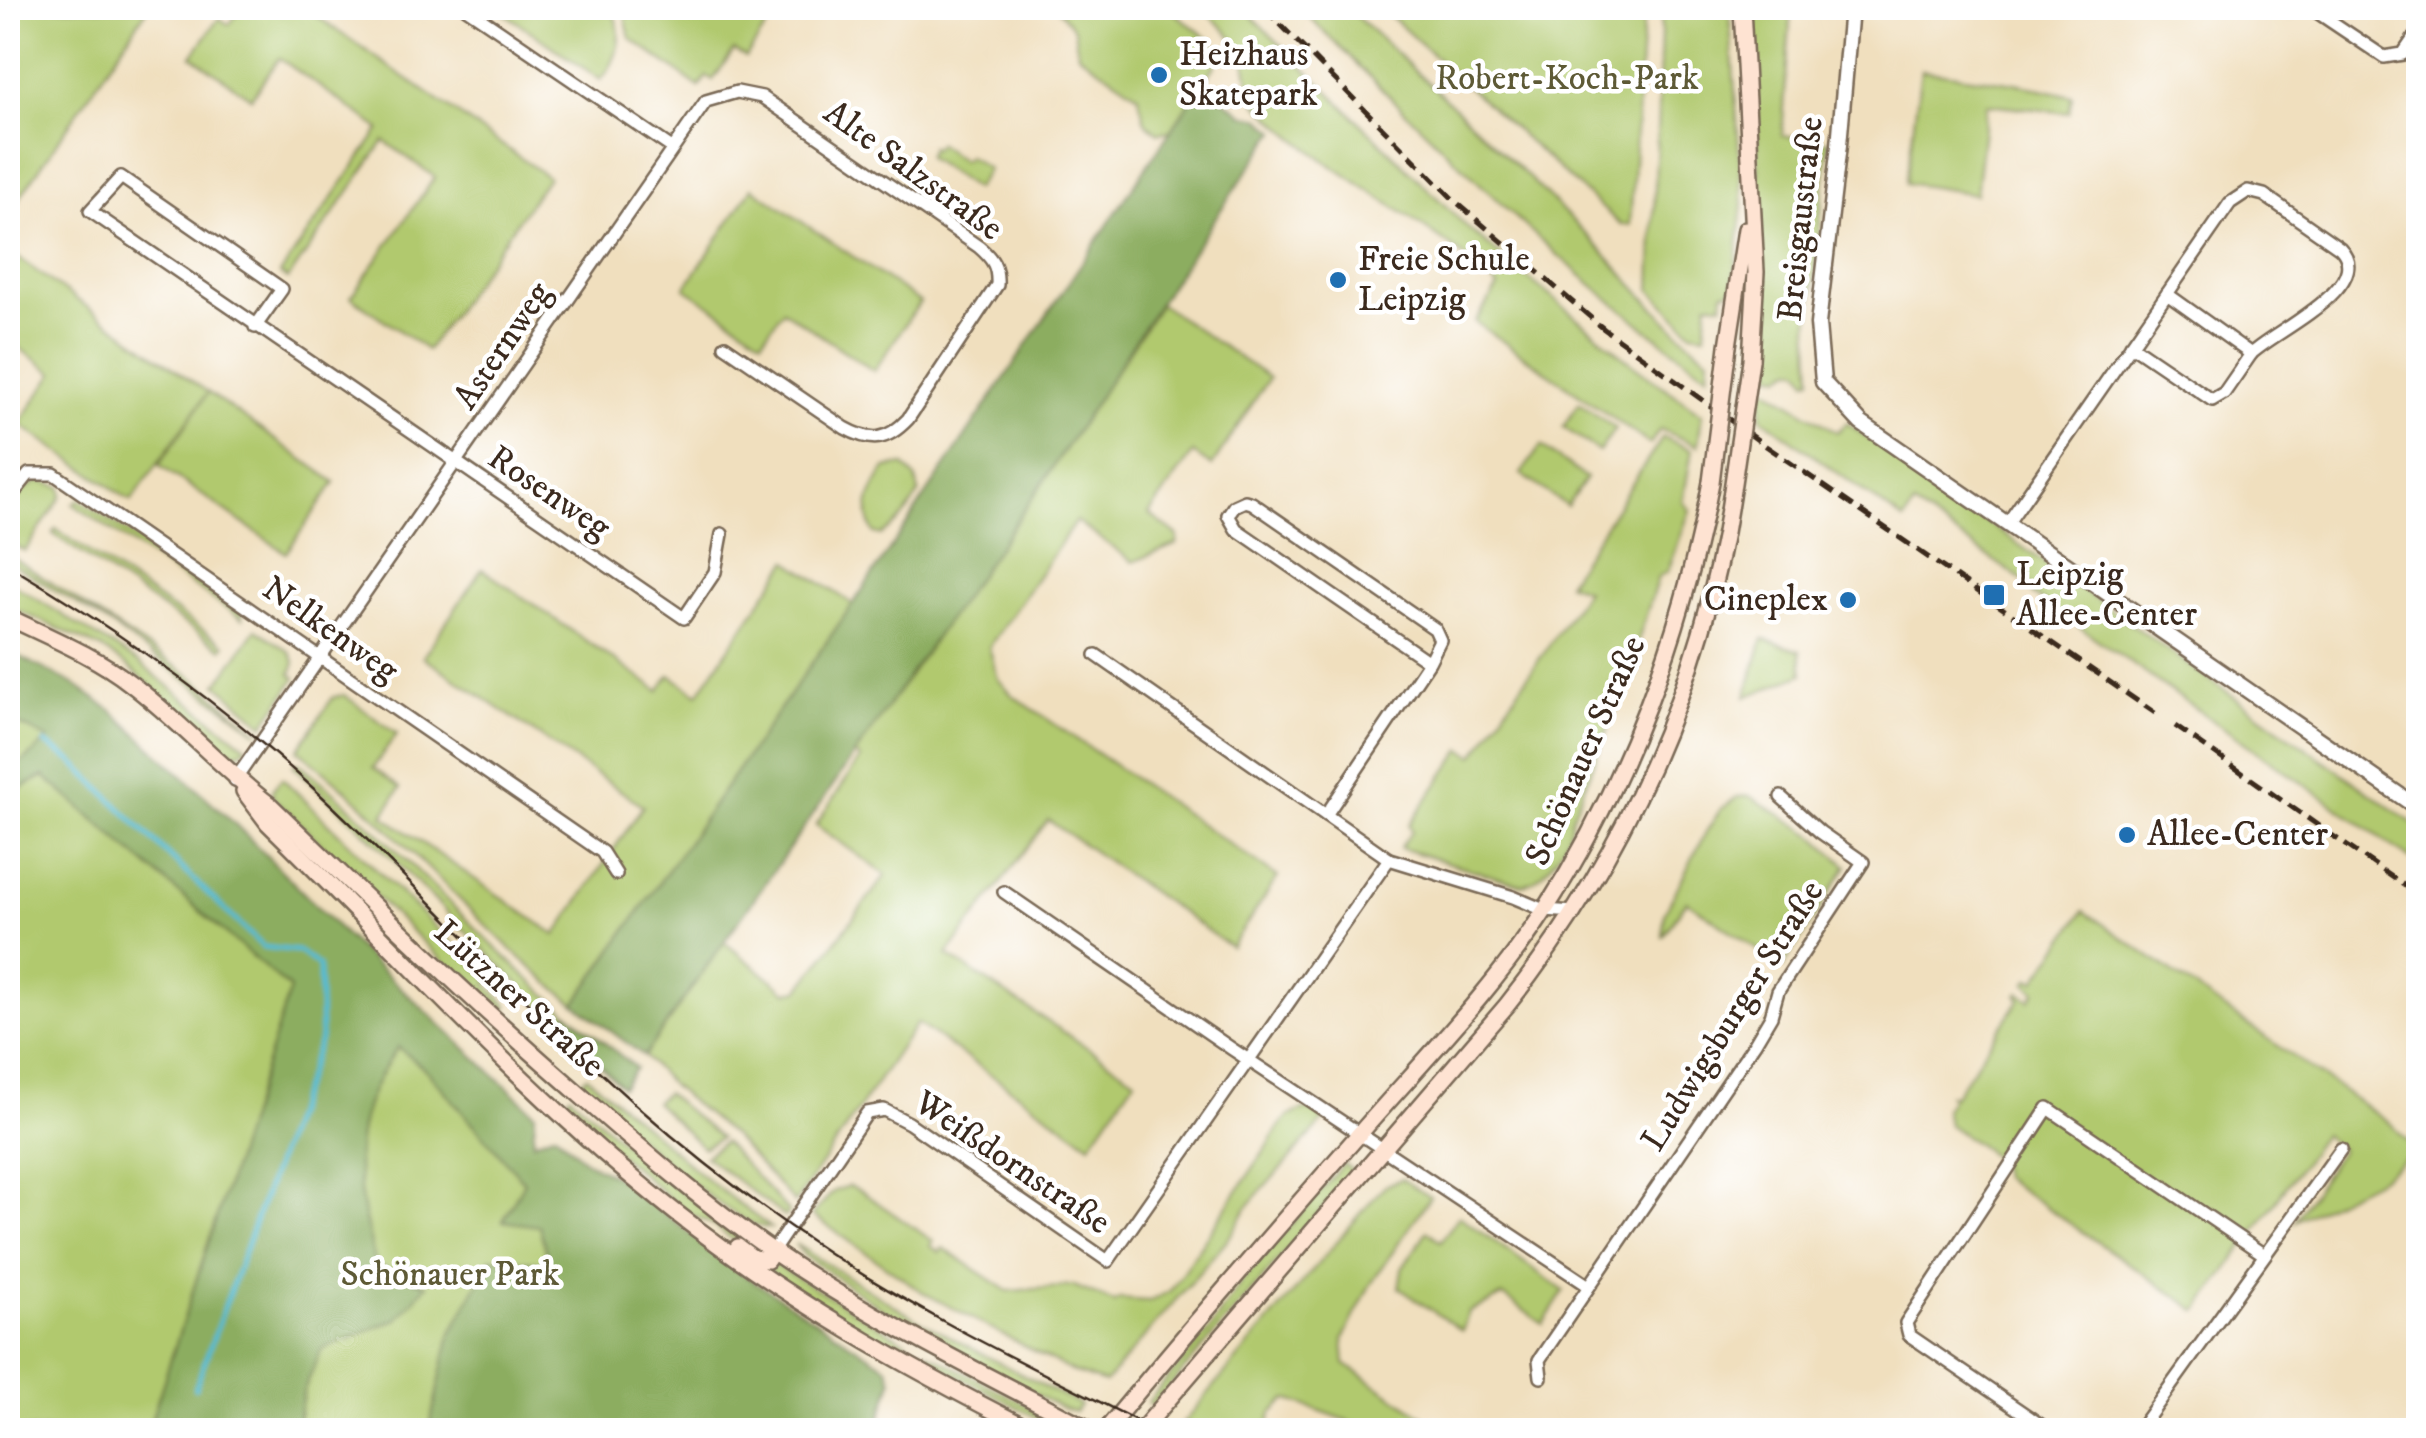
<svg xmlns="http://www.w3.org/2000/svg" width="2426" height="1438" viewBox="0 0 2426 1438" font-family="'IM FELL DW Pica',serif">
<style>
.green{fill:#b1c96e;stroke:#767a46;stroke-width:2.5}
.forest{fill:#8cad61;stroke:#646c40;stroke-width:2.5}
.lines{fill:none;stroke-linecap:round;stroke-linejoin:round}
.stream{stroke:#55bbd3;stroke-width:5}
.minor-casing{stroke:#7a6956;stroke-width:16}
.tertiary-casing{stroke:#7a6956;stroke-width:19}
.secondary-casing{stroke:#7a6956;stroke-width:20}
.minor{stroke:#fff;stroke-width:11}
.tertiary{stroke:#fff;stroke-width:14}
.secondary{stroke:#fee3d2;stroke-width:15}
.tram{stroke:#3b2a1e;stroke-width:2.5}
.rail{stroke:#3b2a1e;stroke-width:5;stroke-dasharray:15 8;stroke-linecap:butt}
.secondary-bridge-casing{stroke:#7a6956;stroke-width:20;stroke-linecap:butt}
.secondary-bridge{stroke:#fee3d2;stroke-width:15}
.poi-dot{fill:#1f6fb2;stroke:#fff;stroke-width:4}
.labels{text-anchor:middle;dominant-baseline:central;stroke-width:9;stroke-linejoin:round;paint-order:stroke}
.poi-label{font-size:35px;fill:#3b2a1e;stroke:#fff;text-anchor:start}
.park-label{font-size:35px;fill:#5e5a36;stroke:#fff}
.street-label{font-size:35px;fill:#3b2a1e;stroke:#fff}
</style>
<rect width="100%" height="100%" fill="#fff"/>
<filter id="ink" filterUnits="userSpaceOnUse"><feTurbulence type="fractalNoise" baseFrequency=".01" numOctaves="2"/><feDisplacementMap in="SourceGraphic" scale="20" xChannelSelector="R" yChannelSelector="G"/><feConvolveMatrix kernelMatrix="1 2 1 2 8 2 1 2 1" color-interpolation-filters="sRGB"/></filter>
<filter id="wash" filterUnits="userSpaceOnUse"><feTurbulence type="fractalNoise" baseFrequency=".0048" numOctaves="4" result="noise"/><feDisplacementMap in="SourceGraphic" scale="40" xChannelSelector="R" yChannelSelector="G"/><feGaussianBlur stdDeviation="2.25" result="paint"/><feColorMatrix in="noise" values="0 0 0 0 0 0 0 0 0 0 0 0 0 0 0 0 0 1.4 0 .05"/><feComposite in="paint" operator="in"/></filter>
<g filter="url(#wash)">
<rect width="100%" height="100%" fill="#f0dfbe"/>
<g class="green">
<polygon points="8,8 148,8 8,215"/>
<polygon points="241,8 305,8 548,177 427,350 351,297 435,177 384,141 288,279 280,274 380,129 279,58 251,98 192,56 219,18 229,25"/>
<path d="M497,8H610C626,32 619,58 601,80Z"/>
<polygon points="623,8 767,8 763,18 770,22 746,57 734,50 713,80 707,76 699,87 630,38"/>
<polygon points="1057,8 1168,8 1214,43 1215,66 1170,131 1158,133 1145,122 1138,95 1078,54 1074,29"/>
<path d="M1199,8H1243L1471,231L1640,370L1702,414L1698,446L1660,429L1650,444L1475,322L1498,287C1427,216 1332,179 1261,107C1246,93 1250,76 1244,58C1235,36 1217,21 1199,8Z"/>
<path d="M1300,8H1347C1426,80 1504,152 1580,228C1623,271 1661,321 1709,358L1708,375C1558,269 1431,136 1300,8Z"/>
<polygon points="1381,8 1644,8 1630,225 1621,225"/>
<polygon points="1662,8 1729,8 1743,205 1733,290 1723,292 1722,305 1708,302 1705,334 1692,332 1651,290"/>
<polygon points="1752,8 1791,8 1782,136 1829,141 1809,324 1812,379 1807,380 1800,369 1792,369 1781,376 1771,373 1772,344 1768,335 1760,335 1760,213"/>
<polygon points="1921,70 2015,83 2072,96 2069,113 1987,104 1976,194 1906,183"/>
<polygon points="938,144 963,161 968,156 988,169 975,189 927,157 931,147 934,149"/>
<polygon points="752,188 920,302 874,371 783,310 762,340 685,288"/>
<polygon points="8,251 335,482 286,553 159,465 207,394 131,501 19,424 54,373 8,340"/>
<polygon points="1160,304 1269,378 1212,466 1193,453 1149,514 1178,536 1177,544 1133,562 1076,521 989,647 998,679 1012,695 1278,877 1231,947 1048,820 947,955 1135,1079 1090,1144 917,1023 795,1203 732,1135 673,1087 644,1056 724,942 787,992 799,990 886,875 816,825 860,759 855,754 1034,495"/>
<polygon points="1763,386 1837,432 1847,423 2418,827 2418,864 2032,594 2035,589 1931,517 1914,506 1904,521 1761,417"/>
<polygon points="1579,403 1615,428 1599,452 1563,427"/>
<path d="M1663,437L1692,450L1683,502L1690,510L1668,571L1658,577L1635,651L1641,663L1613,716L1572,817C1570,840 1546,881 1522,885L1400,848L1412,831L1409,825L1462,749L1474,756L1586,590L1567,583Z"/>
<polygon points="1541,446 1586,478 1567,506 1521,474"/>
<path d="M903,465L916,478L919,493C909,511 898,525 881,535L874,533C860,510 872,489 886,468Z"/>
<path d="M40,481L61,487L62,496L25,551L8,543C7,517 11,491 40,481Z"/>
<polygon points="79,499 242,611 242,619 73,504"/>
<polygon points="56,529 225,645 222,649 53,534"/>
<polygon points="8,554 192,677 259,733 108,623 8,561"/>
<path d="M788,561L853,604L575,1004C476,927 398,827 298,750L333,697L344,695L397,734L373,768L400,788L383,816L556,935L643,806L423,657L482,569L659,691L670,675L698,694Z"/>
<polygon points="8,581 138,662 247,747 240,752 225,751 125,664 101,648 8,606"/>
<polygon points="256,629 290,652 295,663 291,674 296,678 264,725 217,684"/>
<polygon points="1763,639 1800,651 1803,674 1746,697"/>
<polygon points="8,719 49,739 29,757 8,769"/>
<path d="M298,762C394,839 473,934 568,1013L560,1025L388,854L293,765Z"/>
<polygon points="44,776 290,989 356,946 535,1113 533,1142 555,1133 585,1161 623,1181 737,1270 887,1367 892,1380 877,1430 8,1430 8,795"/>
<polygon points="282,778 490,980 487,984 508,1006 505,1010 477,986 473,990 273,798 272,790"/>
<polygon points="1750,796 1814,836 1847,866 1783,967 1687,901 1662,937 1665,912 1706,832 1720,810 1737,797"/>
<polygon points="2084,911 2392,1125 2417,1151 2382,1177 2295,1221 2341,1150 2323,1135 2198,1311 2002,1177 1998,1159 1948,1124 1945,1109 1952,1098 1949,1095 1955,1095 2020,999 2017,996 2019,993 2030,1000 2036,991 2026,984 2030,979 2035,981"/>
<path d="M587,1076L710,1182L771,1228C734,1231 611,1113 579,1084Z"/>
<polygon points="666,1093 720,1138 703,1148 655,1102"/>
<polygon points="570,1095 658,1173 753,1246 739,1244 710,1223 684,1211 562,1104"/>
<path d="M1308,1109L1317,1112L1324,1120L1248,1206L1231,1235L1105,1383L1073,1372L924,1293L812,1215L834,1191L849,1186L862,1192L933,1241L930,1246L940,1252L943,1248L1008,1291L1074,1286L1114,1302L1119,1299L1150,1301L1170,1291L1270,1143C1279,1125 1286,1113 1308,1109Z"/>
<polygon points="724,1142 789,1212 785,1217 705,1156"/>
<polygon points="1344,1164 1354,1172 1153,1406 1147,1403 1211,1328 1242,1281"/>
<polygon points="1402,1179 1430,1197 1369,1287 1343,1339 1345,1364 1443,1430 1367,1430 1357,1424 1287,1399 1272,1413 1266,1430 1199,1430 1183,1423 1385,1185"/>
<polygon points="1459,1216 1564,1291 1543,1324 1503,1296 1469,1312 1462,1331 1399,1288 1402,1269 1427,1231 1441,1241"/>
<polygon points="795,1244 916,1319 1080,1405 1075,1412 1062,1408 912,1329 805,1256"/>
<polygon points="774,1264 908,1343 907,1350 876,1339 771,1274 770,1269"/>
<polygon points="926,1352 1066,1426 1061,1430 923,1358"/>
</g>
<g class="forest">
<path d="M1202,84L1245,115L1260,118L1276,131C1190,249 1115,375 1033,497C905,684 774,870 644,1056L575,1004L853,604Z"/>
<path d="M8,651L72,683L111,710L237,826L356,946L535,1113L533,1142L555,1133L585,1161L623,1181L737,1270L887,1367L892,1380L877,1430H429L449,1338L491,1258L549,1263L539,1226L503,1221L524,1182L428,1072L398,1047C343,1125 354,1177 376,1265L427,1285L397,1319L322,1349L304,1390L296,1430H148L290,989L44,776L8,795V769L29,757L48,739L8,719Z"/>
<polygon points="568,1013 636,1068 622,1087 560,1025"/>
</g>
<g class="lines">
<g class="stream">
<polyline points="45,743 72,761 263,947 298,951 319,966 321,1037 195,1389"/>
<polyline points="192,1430 195,1423"/>
</g>
</g>
</g>
<g filter="url(#ink)">
<g class="lines">
<g class="minor-casing">
<g id="minor">
<polyline points="466,8 672,148"/>
<polyline points="2311,8 2384,57 2403,54 2418,32"/>
<path d="M2167,294L2230,203L2248,191L2264,195L2340,248C2377,286 2271,333 2251,354"/>
<polyline points="255,327 282,289 121,177 90,211 684,618 715,572 722,534"/>
<polyline points="8,500 29,474 54,474 602,852 616,874"/>
<polyline points="2007,524 2167,294 2251,354 2224,393 2212,400 2131,345"/>
<polyline points="1096,655 1389,859 1513,897 1544,910 1575,912"/>
<path d="M235,780L706,101L737,92L762,97L979,247C993,259 998,267 997,285L908,419C887,441 872,443 845,428L725,346"/>
<polyline points="1326,815 1429,662 1440,640 1435,629 1252,503 1245,501 1234,506 1228,515 1236,529 1429,662"/>
<polyline points="1004,892 1232,1049 1589,1286"/>
<polyline points="773,1251 867,1113 884,1110 909,1123 1108,1261 1389,859"/>
<polyline points="1541,1377 1539,1360 1755,1043 1771,1016 1778,991 1863,862 1820,832 1781,797"/>
<polyline points="2048,1430 1909,1335 1906,1323 2048,1108 2263,1254"/>
<polyline points="2139,1430 2341,1149"/>
</g>
</g>
<g class="tertiary-casing">
<polyline id="tertiary" points="1851,8 1839,145 1818,324 1823,382 1861,423 2418,808"/>
</g>
<g class="secondary-casing">
<g id="secondary">
<polyline points="1742,8 1756,272 1751,360"/>
<polyline points="1728,346 1746,229"/>
<path d="M8,617C49,637 94,655 130,683C180,721 221,768 270,805C372,904 473,1002 580,1095C643,1150 706,1205 774,1252C875,1321 984,1374 1091,1430"/>
<path d="M244,791L268,823C402,954 528,1097 675,1212C786,1299 906,1367 1031,1430"/>
<polyline points="738,1247 753,1258 767,1260 773,1251"/>
<path d="M1106,1430C1189,1329 1275,1230 1362,1131C1424,1060 1493,990 1545,910C1627,782 1683,631 1711,482"/>
<path d="M1142,1430L1507,1005C1623,859 1703,682 1731,497"/>
</g>
</g>
<use href="#minor" class="minor"/>
<use href="#tertiary" class="tertiary"/>
<use href="#secondary" class="secondary"/>
<path class="tram" d="M8,565C116,629 220,702 313,788C424,890 524,1005 637,1106C697,1159 762,1209 829,1253C932,1321 1046,1374 1155,1430"/>
<g class="rail">
<polyline points="1264,8 1455,201 1604,329 1766,446 2155,713"/>
<polyline points="2175,726 2418,895"/>
</g>
<g class="secondary-bridge-casing">
<g id="secondary-bridge">
<polyline points="1711,482 1728,346"/>
<polyline points="1731,497 1751,360"/>
</g>
</g>
<use href="#secondary-bridge" class="secondary-bridge"/>
</g>
</g>
<g class="poi-dot">
<circle cx="1159" cy="75" r="10"/>
<circle cx="1338" cy="280" r="10"/>
<rect x="1982" y="583" width="24" height="24" rx="5"/>
<circle cx="1848" cy="600" r="10"/>
<circle cx="2127" cy="835" r="10"/>
</g>
<g class="labels">
<g class="poi-label">
<text x="1179" y="55">Heizhaus<tspan x="1179" dy="40">Skatepark</tspan></text>
<text x="1358" y="260">Freie Schule<tspan x="1358" dy="40">Leipzig</tspan></text>
<text x="2016" y="575">Leipzig<tspan x="2016" dy="40">Allee-Center</tspan></text>
<text x="1828" y="600" text-anchor="end">Cineplex</text>
<text x="2147" y="835">Allee-Center</text>
</g>
<g class="park-label">
<text x="1567" y="79">Robert-Koch-Park</text>
<text x="450" y="1275">Schönauer Park</text>
</g>
<g class="street-label">
<text transform="translate(913 171) rotate(36)">Alte Salzstraße</text>
<text transform="translate(1801 219) rotate(-84)">Breisgaustraße</text>
<text transform="translate(503 346) rotate(-56)">Asternweg</text>
<text transform="translate(549 493) rotate(34)">Rosenweg</text>
<text transform="translate(330 630) rotate(35)">Nelkenweg</text>
<text transform="translate(1586 751) rotate(-66)">Schönauer Straße</text>
<text transform="translate(519 999) rotate(42)">Lützner Straße</text>
<text transform="translate(1733 1016) rotate(-58)">Ludwigsburger Straße</text>
<text transform="translate(1012 1163) rotate(34)">Weißdornstraße</text>
</g>
</g>
<rect width="2426" height="1438" fill="none" stroke="#fff" stroke-width="40"/>
</svg>
